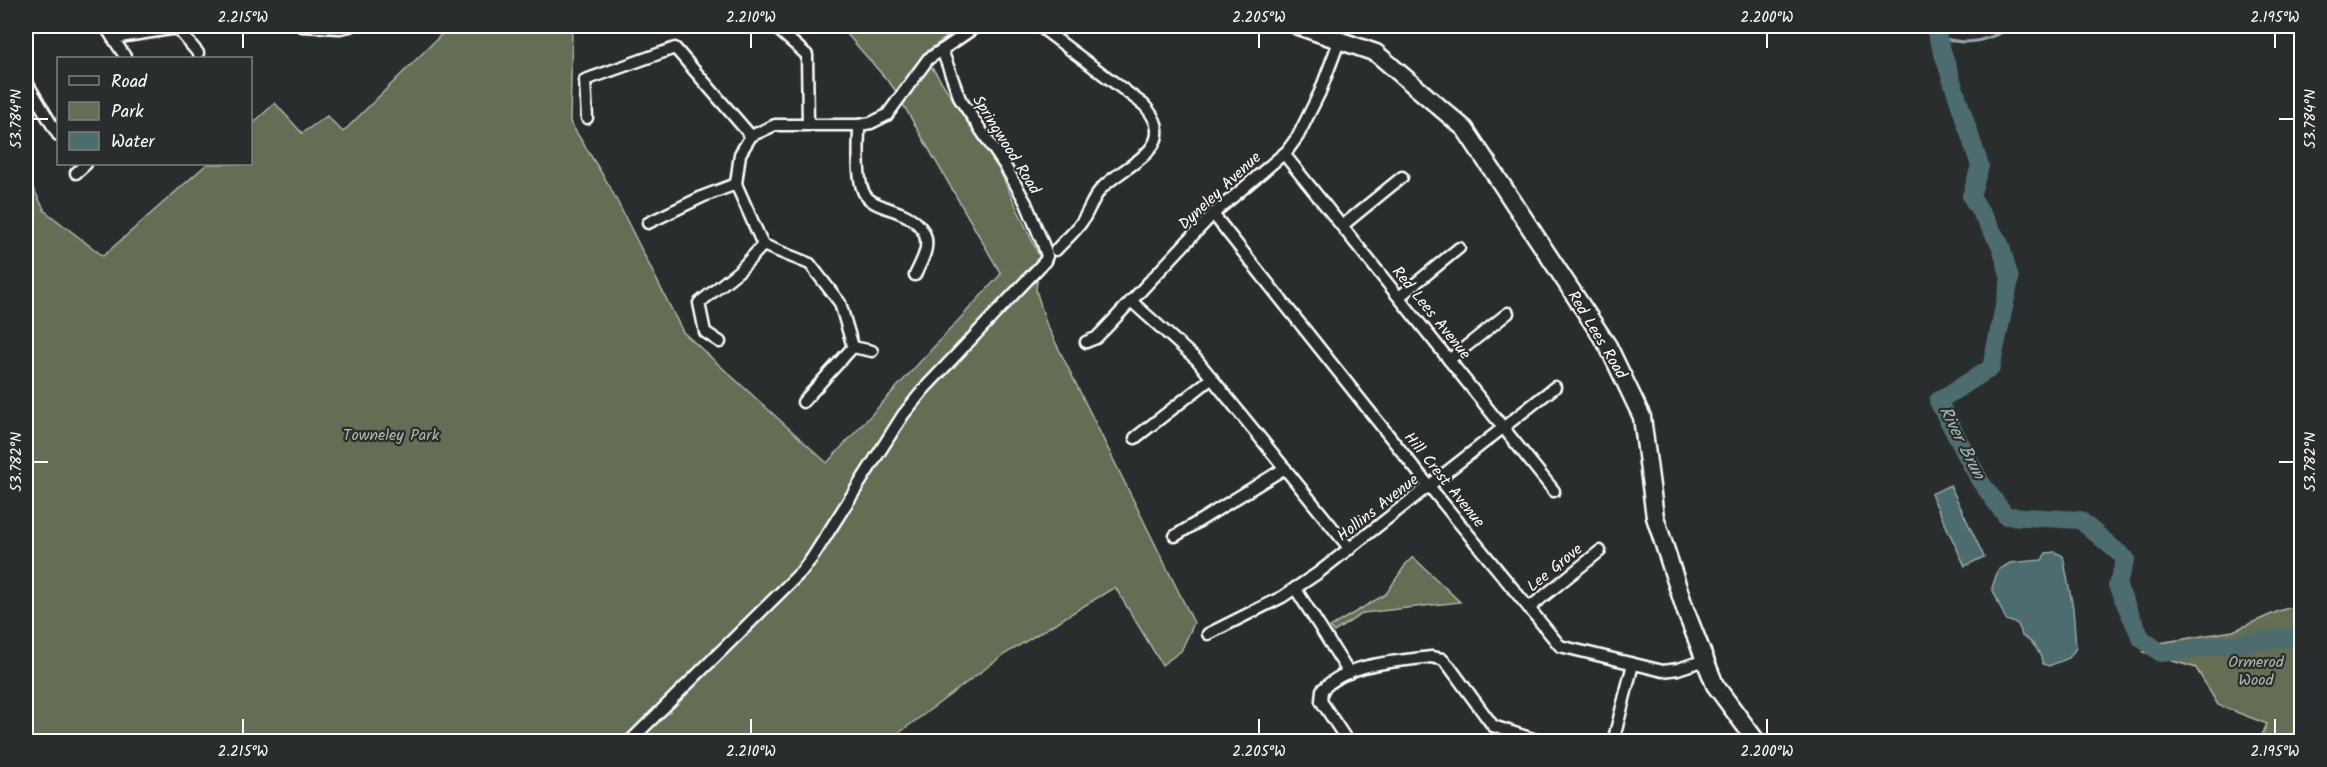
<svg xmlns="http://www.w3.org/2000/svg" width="2327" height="767" viewBox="0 0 2327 767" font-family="Kalam,sans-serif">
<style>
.green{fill:#636e54;stroke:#b1b6aa;stroke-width:1.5}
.water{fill:#4d6c6f;stroke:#94a7a9;stroke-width:1.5}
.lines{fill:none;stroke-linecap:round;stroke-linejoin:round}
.stream{stroke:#94a7a9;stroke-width:3}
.river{stroke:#4d6c6f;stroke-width:18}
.street-casing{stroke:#fff;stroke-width:15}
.secondary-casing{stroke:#fff;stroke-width:21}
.street{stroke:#2a2d2e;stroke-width:10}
.secondary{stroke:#2a2d2e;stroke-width:16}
.ticks{fill:none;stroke:#fff;stroke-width:2}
.labels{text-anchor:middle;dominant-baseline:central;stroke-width:4.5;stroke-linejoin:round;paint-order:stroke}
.street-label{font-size:16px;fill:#fff;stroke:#2a2d2e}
.park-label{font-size:16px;fill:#b1b6aa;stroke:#2a2d2e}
.water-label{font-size:18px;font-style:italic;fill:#a6b6b7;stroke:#2a2d2e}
.neatline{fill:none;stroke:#fff;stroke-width:2}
.ticks-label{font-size:15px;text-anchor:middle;fill:#fff}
</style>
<rect width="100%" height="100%" fill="#2a2d2e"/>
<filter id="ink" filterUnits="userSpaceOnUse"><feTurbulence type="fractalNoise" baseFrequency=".0167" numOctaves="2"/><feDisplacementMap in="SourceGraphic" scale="12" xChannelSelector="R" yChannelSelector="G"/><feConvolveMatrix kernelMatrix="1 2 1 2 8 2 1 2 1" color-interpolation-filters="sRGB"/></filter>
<g filter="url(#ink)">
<g class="green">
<polygon points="450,26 586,26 572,30 570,122 609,185 683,332 827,463 1001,274 893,87 840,26 962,26 923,54 998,167 1040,258 1036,290 1046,323 1194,623 1181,651 1162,665 1115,587 1005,654 888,741 26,741 26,174 45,211 103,256 207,164 250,164 251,125 275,103 302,133 327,116 343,132"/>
<polygon points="1413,557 1460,602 1363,613 1334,632 1330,627 1386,594 1406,564"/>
<polygon points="2301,604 2301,741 2259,741 2267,724 2218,705 2196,668 2143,652 2159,643 2233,631 2279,611"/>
</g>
<g class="water">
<polygon points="1950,485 1984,557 1965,566 1931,494"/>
<path d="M2055,552L2063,556L2073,608L2076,648L2069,658L2049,666L2043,664C2040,651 2034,642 2022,636L2018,624L2006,620L1992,588L1998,570L2010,563L2042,560L2046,553Z"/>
</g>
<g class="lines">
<path class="stream" d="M1938,37C1972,48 1987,39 2017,26"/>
<polyline class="river" points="1934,26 1980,166 1971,196 2001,246 2010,279 1991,368 1938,401 1980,481 2006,516 2080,520 2126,559 2117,585 2141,638 2161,653 2302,636"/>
<g class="street-casing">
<g id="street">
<polyline points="105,26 126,58"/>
<polyline points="302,26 340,28 350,26"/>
<polyline points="774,26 807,55 808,124"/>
<path d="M1039,26L1144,105C1184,148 1123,164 1100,190C1092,200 1088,213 1081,223C1074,233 1064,241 1056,250"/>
<polyline points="113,38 177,28 198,53"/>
<polyline points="26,81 58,135"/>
<polyline points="587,118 585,80 675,48 751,136"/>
<path d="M859,125C859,143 856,178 864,193C874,211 906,207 921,228C933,243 922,261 915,275"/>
<polyline points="1284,154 1554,491"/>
<polyline points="76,173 86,164"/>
<polyline points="1213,214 1429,486 1560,646 1663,671 1678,669 1705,660"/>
<polyline points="648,223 704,196 736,184"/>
<polyline points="1342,226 1402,177"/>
<polyline points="1399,297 1459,248"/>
<polyline points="1131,301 1197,360 1350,549"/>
<polyline points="720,342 705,332 699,303 740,270 763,245"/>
<polyline points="1086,342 1096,338 1104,330 1213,214 1287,151 1298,136 1320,92 1340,39"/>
<polyline points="853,347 840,303 810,264 763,245 736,184 740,154 751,136 775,125 859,125 871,123 887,115 928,59 942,50"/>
<polyline points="853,347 872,351"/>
<polyline points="1449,360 1508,313"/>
<polyline points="803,402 853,347"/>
<polyline points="1135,438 1212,378"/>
<polyline points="1175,536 1285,468"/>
<polyline points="1295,588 1349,673"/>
<polyline points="1529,608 1600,551"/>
<polyline points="1208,634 1282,597 1318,573 1555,387"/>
<polyline points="629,742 801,572 812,558 903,415 924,389 1045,261 1047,256 1043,244 1026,203 1005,166 960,99 942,50 977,26"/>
<path d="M1348,742L1321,701L1322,690C1349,662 1394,662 1431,657L1442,659L1449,666L1493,726L1542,742"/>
<polyline points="1613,742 1633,664"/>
</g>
</g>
<g class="secondary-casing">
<polyline id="secondary" points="1298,26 1376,53 1465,129 1608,346 1642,417 1655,517 1686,612 1715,685 1757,742"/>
</g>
<use href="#street" class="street"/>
<use href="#secondary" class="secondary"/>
</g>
</g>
<path class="ticks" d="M243,33V48M751,33V48M1259,33V48M1767,33V48M2275,33V48M33,119H48M2279,119H2294M33,462H48M2279,462H2294M243,719V734M751,719V734M1259,719V734M1767,719V734M2275,719V734"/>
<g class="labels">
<g class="street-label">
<text transform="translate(1006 145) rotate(58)">Springwood Road</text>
<text transform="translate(1220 191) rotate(-43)">Dyneley Avenue</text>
<text transform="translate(1431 313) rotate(51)">Red Lees Avenue</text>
<text transform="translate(1597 335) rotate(59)">Red Lees Road</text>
<text transform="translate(1444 480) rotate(51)">Hill Crest Avenue</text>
<text transform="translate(1378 508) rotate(-38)">Hollins Avenue</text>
<text transform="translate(1555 568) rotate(-39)">Lee Grove</text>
</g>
<g class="park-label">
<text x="391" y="435">Towneley Park</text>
<text x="2256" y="662">Ormerod<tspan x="2256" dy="18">Wood</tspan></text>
</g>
<g class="water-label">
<text transform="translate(1961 443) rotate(63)">River Brun</text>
</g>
</g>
<rect width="2327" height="767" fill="none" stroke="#2a2d2e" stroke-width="66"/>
<rect x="57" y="57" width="195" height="108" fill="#2a2d2e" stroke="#7f8182" stroke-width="1.5"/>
<rect x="69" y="76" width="30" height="9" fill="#2a2d2e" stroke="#7f8182" stroke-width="1.5"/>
<text x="111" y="87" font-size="18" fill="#ffffff">Road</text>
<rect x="69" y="102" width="30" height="18" fill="#636e54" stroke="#7f8182" stroke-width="1.5"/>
<text x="111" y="117" font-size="18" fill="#ffffff">Park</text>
<rect x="69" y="132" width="30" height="18" fill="#4d6c6f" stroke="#7f8182" stroke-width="1.5"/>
<text x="111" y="147" font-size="18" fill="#ffffff">Water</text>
<rect x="33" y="33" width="2261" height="701" class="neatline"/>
<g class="ticks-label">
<text x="243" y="22">2.215°W</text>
<text x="751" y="22">2.210°W</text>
<text x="1259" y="22">2.205°W</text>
<text x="1767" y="22">2.200°W</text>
<text x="2275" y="22">2.195°W</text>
<text transform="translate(16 119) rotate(-90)" y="5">53.784°N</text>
<text transform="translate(2310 119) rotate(-90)" y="5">53.784°N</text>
<text transform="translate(16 462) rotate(-90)" y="5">53.782°N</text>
<text transform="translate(2310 462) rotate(-90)" y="5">53.782°N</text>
<text x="243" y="756">2.215°W</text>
<text x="751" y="756">2.210°W</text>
<text x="1259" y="756">2.205°W</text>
<text x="1767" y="756">2.200°W</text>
<text x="2275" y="756">2.195°W</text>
</g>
</svg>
